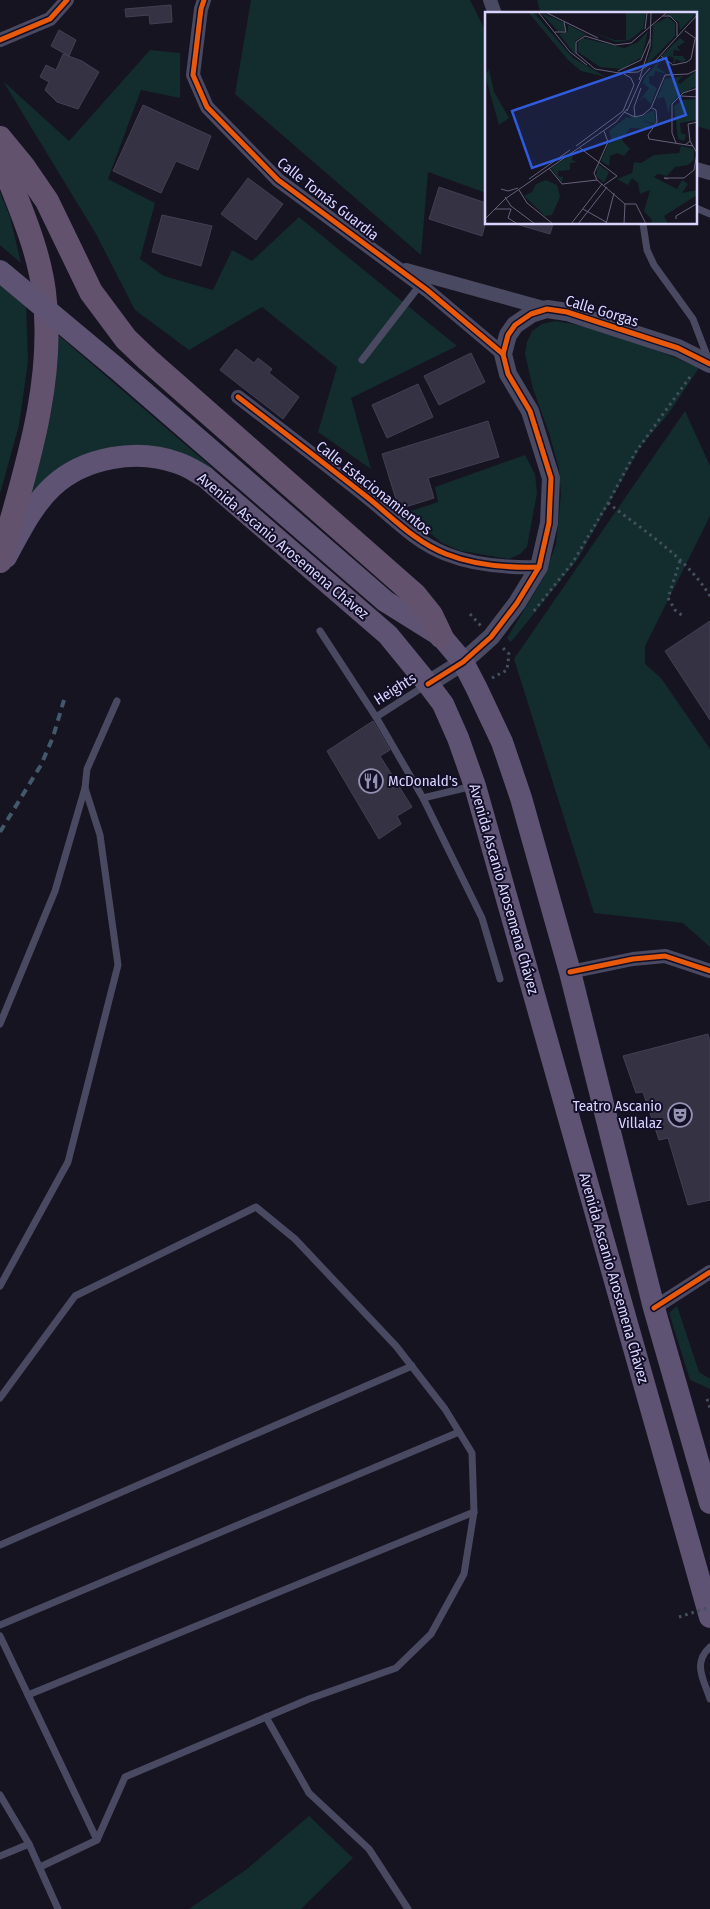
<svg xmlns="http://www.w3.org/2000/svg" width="710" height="1909" viewBox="0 0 710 1909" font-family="'Fira Sans Condensed',sans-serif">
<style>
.green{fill:#132c2d}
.building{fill:#343243;stroke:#433f54}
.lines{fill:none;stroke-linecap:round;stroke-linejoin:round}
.path{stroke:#44505f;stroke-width:3;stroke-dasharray:2.5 4;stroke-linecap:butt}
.service{stroke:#4a4962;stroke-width:7}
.minor{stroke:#4a4962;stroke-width:14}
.tertiary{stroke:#4a4962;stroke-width:18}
.primary{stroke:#5e5373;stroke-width:22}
.trunk{stroke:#62526e;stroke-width:24}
.rail{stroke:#43596b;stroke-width:4;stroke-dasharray:8 6;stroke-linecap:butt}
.path-bridge{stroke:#44505f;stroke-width:3;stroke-dasharray:2.5 4;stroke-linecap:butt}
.primary-bridge{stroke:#5e5373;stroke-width:22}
.cycleway-casing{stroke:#130f26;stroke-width:8}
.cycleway{stroke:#e8590c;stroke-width:5}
.labels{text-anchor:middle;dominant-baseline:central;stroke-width:4;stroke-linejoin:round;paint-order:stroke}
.street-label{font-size:15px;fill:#d9d4ff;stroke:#130f26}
.poi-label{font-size:15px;fill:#d9d4ff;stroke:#130f26;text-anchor:start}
.inset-road{fill:none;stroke:#64617a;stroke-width:1}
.view{fill:#305bdc;fill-opacity:0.15;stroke:#305bdc;stroke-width:2.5}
.inset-edge{fill:none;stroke:#d9d4ff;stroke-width:2.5}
</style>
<rect width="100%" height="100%" fill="#161421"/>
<g class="green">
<polygon points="251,0 470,0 486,32 486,193 428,172 421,255 235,94"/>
<polygon points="537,0 710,0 710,130 696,126 696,14 541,14"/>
<polygon points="150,50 180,53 180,98 141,90 108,179 155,203 140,259 164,276 213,290 232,250 252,261 299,217 457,346 351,398 371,469 318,432 337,367 262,307 189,350 135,310 96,234 3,81 69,141"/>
<polygon points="0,192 10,217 21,263 0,245"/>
<polygon points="0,283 26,305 28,361 19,425 0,494"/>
<path d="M555,321C605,328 653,348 699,368L669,413L641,446L578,559L511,642L507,638L544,577L556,544L561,494L559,469L549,433L533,389L525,354L527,342L532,331L542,324Z"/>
<polygon points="57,334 216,471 186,456 155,447 27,499 51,414 56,371"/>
<polygon points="685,411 710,466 710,516 645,646 645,664 661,678 710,749 710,947 683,923 594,913 514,659"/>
<polygon points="525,455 535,474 537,493 527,547 520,554 509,559 461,551 442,543 405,513 438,502 435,487"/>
<polygon points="677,1306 699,1372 710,1379 710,1389 690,1380 669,1313"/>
<polygon points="309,1816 353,1858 301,1909 189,1909 247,1869"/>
</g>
<g class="building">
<polygon points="171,5 172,22 150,24 149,15 126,17 125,9"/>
<polygon points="59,30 76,40 69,56 51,46"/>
<polygon points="63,54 82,61 99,72 78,109 57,102 45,90 49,82 40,77 46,65 56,70"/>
<polygon points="143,105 211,136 198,170 176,161 161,193 113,171"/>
<polygon points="248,178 283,204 256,240 221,214"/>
<polygon points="439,187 486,203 486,221 482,236 429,219"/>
<polygon points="162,215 212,226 201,266 152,252"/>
<polygon points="516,224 553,224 550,234"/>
<polygon points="236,349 254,363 258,358 272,369 269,373 299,397 283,419 220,370"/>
<polygon points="471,353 485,382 439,405 424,376"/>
<polygon points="418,384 433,417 387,438 372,405"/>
<polygon points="488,421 499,457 428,478 434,498 399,509 382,454"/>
<polygon points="710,621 710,720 665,651"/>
<polygon points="373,721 390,750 380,756 412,807 397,816 401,824 379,839 327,751"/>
<polygon points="708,1034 710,1042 710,1200 688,1205 668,1138 659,1140 643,1092 636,1093 623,1056"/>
</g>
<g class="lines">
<g class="path">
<path d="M608,503C644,531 686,557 710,596"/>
<polyline points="680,561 668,598 675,610 683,616"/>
<polyline points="534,611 573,562 608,503 635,453 692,374"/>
<polyline points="470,614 481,626"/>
<polyline points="492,678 507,670 509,654 503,648"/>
<polyline points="707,1399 710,1408"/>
</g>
<g class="service">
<polyline points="696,208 710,214"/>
<polyline points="643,224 647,250 654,265 693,319 709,361"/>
<polyline points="362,360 420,285"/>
<polyline points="320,631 376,717 423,798 482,918 500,979"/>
<polyline points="376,717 426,685"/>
<polyline points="423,798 473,786"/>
<polyline points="0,1024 55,891 85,788"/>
<polyline points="0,1286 68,1162 118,965 100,835 85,788 87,769 117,701"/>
<polyline points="0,1398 75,1296 256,1207 295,1239 396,1346 445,1409 472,1453 474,1512 464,1574 431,1634 396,1668 309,1699 125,1777 97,1840 40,1867"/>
<polyline points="0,1545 412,1366"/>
<polyline points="0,1625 459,1432"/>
<polyline points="0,1636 97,1840"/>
<path d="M710,1647C692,1663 704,1680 710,1699"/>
<polyline points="28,1695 474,1512"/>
<polyline points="266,1717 309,1793 369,1849 408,1909"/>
<polyline points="0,1795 29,1844 58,1909"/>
<polyline points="0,1856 29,1844"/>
</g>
<g class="minor">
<polyline points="204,0 201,9 193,75 207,107 278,180 427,290 503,354"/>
<polyline points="490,0 495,14"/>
<polyline points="0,40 50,19 67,0"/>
<polyline points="696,169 710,173"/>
<polyline points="406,270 547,309"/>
<path d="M238,397C281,430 324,463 367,497C392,517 415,542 446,554C476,566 507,568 539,567"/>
<polyline points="570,972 633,959 665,956 710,971"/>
<polyline points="654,1308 710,1272"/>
</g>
<polyline class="tertiary" points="428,684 463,662 491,637 517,603 539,567 549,523 551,478 530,411 508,374 503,354 508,335 515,325 531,314 547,309 567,312 678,348 710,364"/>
<g class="primary">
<polyline points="115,367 385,601 441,636 463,662 476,687 502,742 521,798 570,972 654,1308 710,1503"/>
<path d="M6,557C19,533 32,506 52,487C84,457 137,448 178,463C188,466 196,472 205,477L388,635L428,684L443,704L458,738L475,786L710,1617"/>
</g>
<g class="trunk">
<polyline points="0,138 23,166 47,201 91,292 126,339 148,360 415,595 431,615 441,636"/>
<path d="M0,155C16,200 38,244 44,292C56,383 24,475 0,561"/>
</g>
<polyline class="rail" points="0,832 41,765 53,737 64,700"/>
<polyline class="path-bridge" points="679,1617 710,1607"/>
<polyline class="primary-bridge" points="0,271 115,367"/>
<g class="cycleway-casing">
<g id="cycleway">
<polyline points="204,0 201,9 193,75 207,107 278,180 427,290 503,354"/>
<polyline points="0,40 50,19 67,0"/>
<path d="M238,397C281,430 324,463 367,497C392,517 415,542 446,554C476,566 507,568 539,567"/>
<polyline points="428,684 463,662 491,637 517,603 539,567 549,523 551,478 530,411 508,374 503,354 508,335 515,325 531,314 547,309 567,312 678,348 710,364"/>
<polyline points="570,972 633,959 665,956 710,971"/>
<polyline points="654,1308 710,1272"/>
</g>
</g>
<use href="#cycleway" class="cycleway"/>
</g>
<defs>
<g id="restaurant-ring" transform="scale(1.25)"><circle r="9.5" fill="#130f26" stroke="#9591b1" stroke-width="1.5"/><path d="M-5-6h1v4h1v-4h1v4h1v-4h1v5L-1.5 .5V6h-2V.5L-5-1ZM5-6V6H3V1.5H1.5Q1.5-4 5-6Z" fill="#9591b1"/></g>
<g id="theatre-ring" transform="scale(1.25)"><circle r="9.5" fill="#130f26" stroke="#9591b1" stroke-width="1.5"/><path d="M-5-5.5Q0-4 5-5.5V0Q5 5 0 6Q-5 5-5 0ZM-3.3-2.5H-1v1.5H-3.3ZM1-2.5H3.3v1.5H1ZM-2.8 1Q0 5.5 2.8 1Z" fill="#9591b1"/></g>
</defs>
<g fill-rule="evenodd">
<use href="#restaurant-ring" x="371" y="781"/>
<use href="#theatre-ring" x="680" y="1115"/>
</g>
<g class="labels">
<g class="street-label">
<text transform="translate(328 199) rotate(38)">Calle Tomás Guardia</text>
<text transform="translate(602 311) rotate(17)">Calle Gorgas</text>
<text transform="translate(374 488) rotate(38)">Calle Estacionamientos</text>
<text transform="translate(283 546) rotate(40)">Avenida Ascanio Arosemena Chávez</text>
<text transform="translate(395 689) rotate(-32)">Heights</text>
<text transform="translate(504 889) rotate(74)">Avenida Ascanio Arosemena Chávez</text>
<text transform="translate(614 1278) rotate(74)">Avenida Ascanio Arosemena Chávez</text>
</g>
<g class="poi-label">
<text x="388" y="781">McDonald's</text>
<text x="662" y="1106" text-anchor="end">Teatro Ascanio<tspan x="662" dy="17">Villalaz</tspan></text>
</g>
</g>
<g transform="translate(485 12)">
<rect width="212" height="212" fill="#161421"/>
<path d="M44,1H49L88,46L121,65L96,59L83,48ZM56,1L80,11V19L74,20ZM141,1H161L158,17L145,28L131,30L109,21L130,28H141ZM212,1L195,18L194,10L181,2ZM183,5L190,11V24L160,55L167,36L168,13ZM83,13L101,22L90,29L91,44L74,22L83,20ZM163,19L157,45L137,57L115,55L93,40V30L98,26L139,36L153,30ZM195,26L200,30L192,35L196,39L189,38L188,44H198L201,48L197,50L190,47V51H188L189,46L184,44L181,47L177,43ZM175,48L172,55L182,62L170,59L169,64H164V71L172,76L166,92L159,85L154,89L164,76L158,71L160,65ZM4,57L9,80L24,106L14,113L0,63ZM212,58V78L210,75L195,82L185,93L184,103L179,85L172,87L180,67L198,64L193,69L195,72ZM212,87V108L195,111L196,121L201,123L199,129L193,127L189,94L198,88ZM169,98L171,112L156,108L167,112L161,117L145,116L137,128L145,137L139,144L132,141L125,144L124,154L116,149L126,126L124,119L142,105L147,107L144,104L155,105ZM196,134L209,137V148L203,153L190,155L182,164L173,162L169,165L192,177L197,168L203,172L197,181L212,178V183L179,204L183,212H166L167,208L159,199L165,178L155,182L153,171L147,166L143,173L132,167L147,161L149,150L156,151L169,143L194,141ZM88,141L87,148L92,150L85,151V158L73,159V164L78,165L77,171L66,156ZM113,152L124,160L119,171L111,164ZM61,168L72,173L75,185L67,203L60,204L39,184L47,180L51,172Z" fill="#132c2d"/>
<path class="inset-road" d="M54,1L85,40L102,53M62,1L113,26M181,1L146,31L130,33L100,24L91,30V41L110,57L134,61L153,60L171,48L213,2M178,4H185L192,11V24M160,17L162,1M200,19L213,28M70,20H81L79,10M176,44L188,53L202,50L206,47L210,27M133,59L156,48L165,27M154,68L165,34L166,1M196,84L213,85M167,96L171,98L172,110L163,123L164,127L208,134M142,99L157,65L165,56M139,100L150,105L158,103L166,96L180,63L203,62L213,57M150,105L149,95L156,76M119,119L123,130L109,161L112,168L140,192L139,212M191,131L187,121V92L198,81L213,76M200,133L205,129L203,112L213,110M91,134L138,99L149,73L146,66L139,62M95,136L132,164L119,173M64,156L77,172L112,168M44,167L85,138M183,167L179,166H199L209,158L212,141L205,129M16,177L23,179L33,176M34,178L42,191L68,212M20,185L26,194L50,212M20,187L131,110L142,97M140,192H151L161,212M10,197H26M26,197L23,206L31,211M98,197L121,210M0,207L20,187M191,207V204L213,191M86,212L117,172M93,212L122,175M121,212L129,181"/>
<path class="view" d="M181,46L201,103L47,156L27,99Z"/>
<rect width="212" height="212" class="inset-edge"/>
</g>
</svg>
